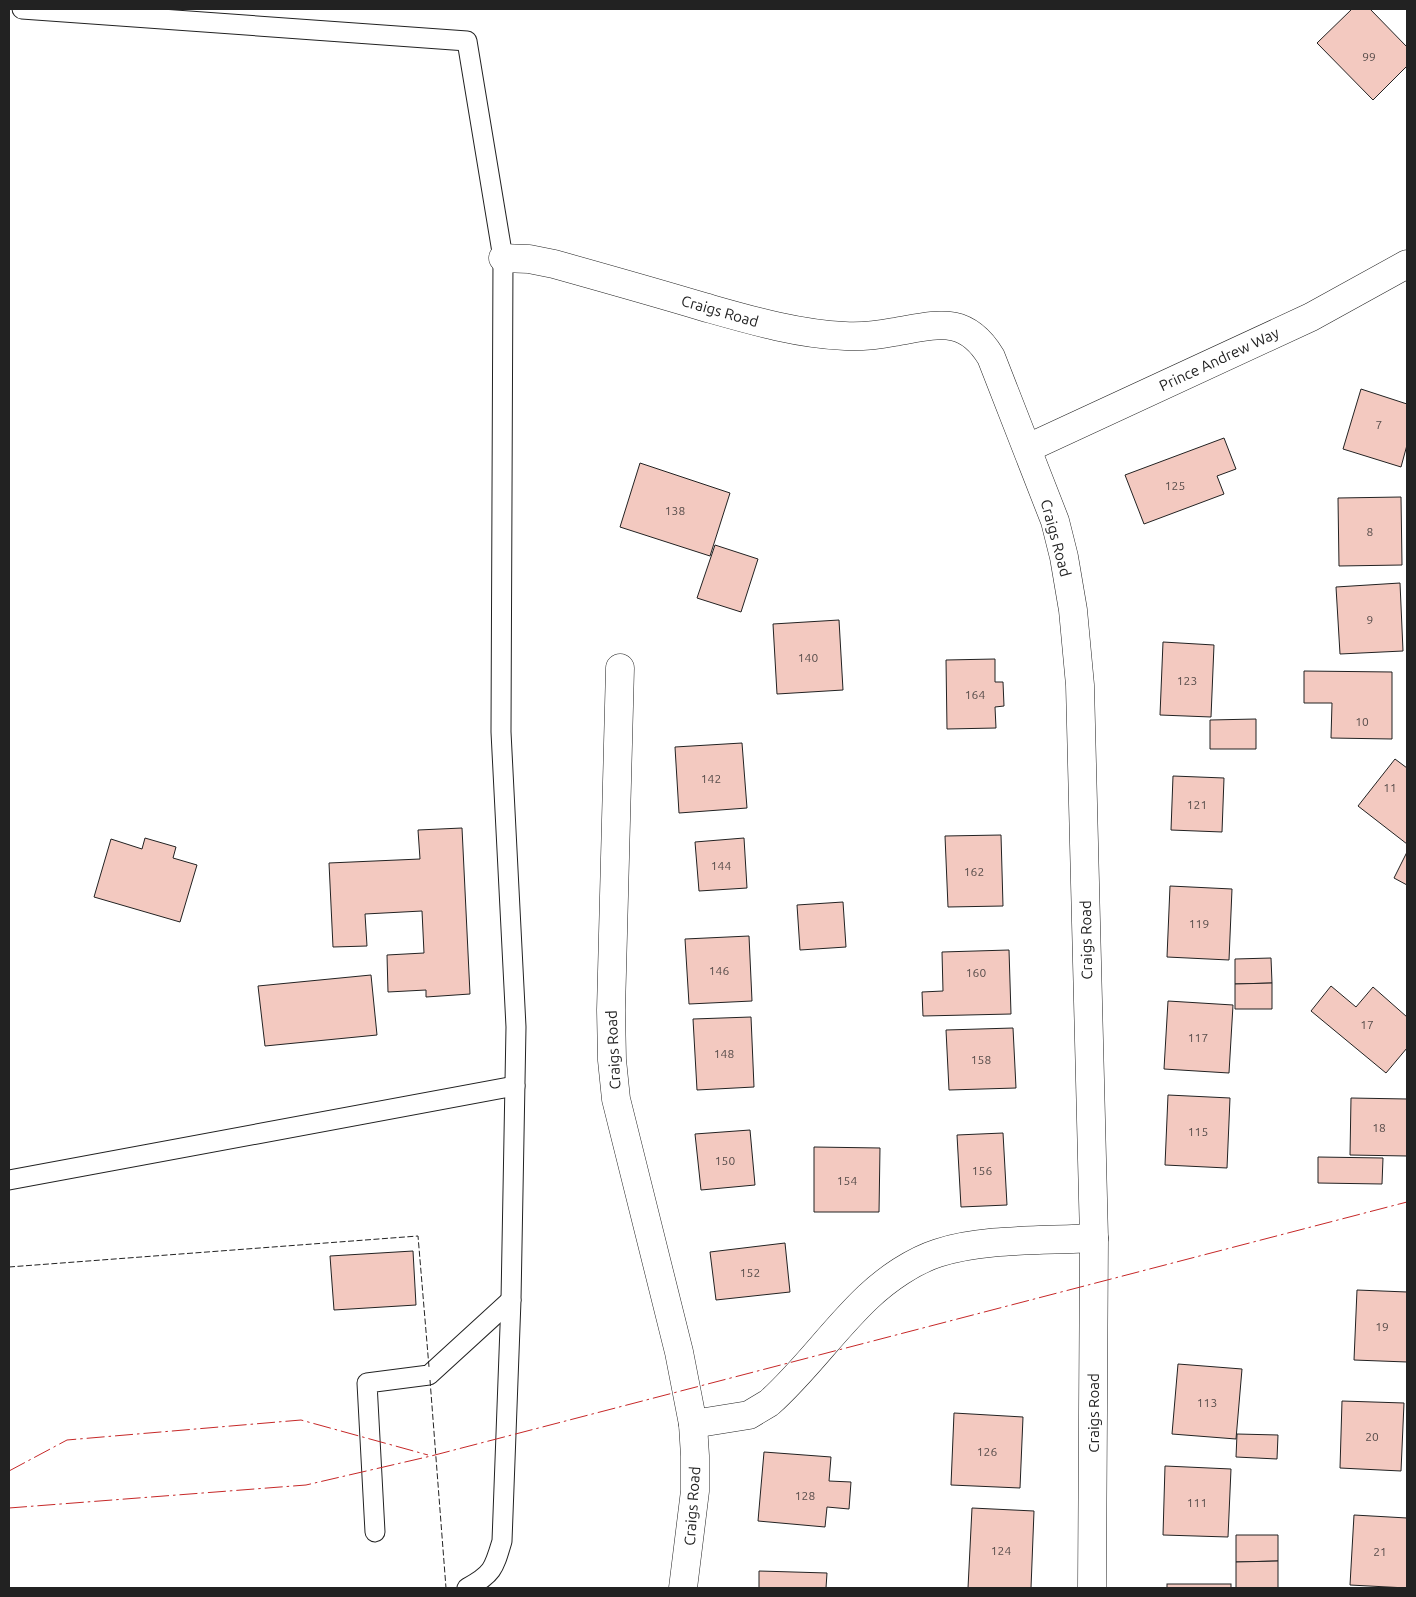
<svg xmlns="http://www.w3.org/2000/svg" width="1416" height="1597" viewBox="0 0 1416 1597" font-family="Ubuntu,sans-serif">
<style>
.building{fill:#f3c9c0;stroke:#222}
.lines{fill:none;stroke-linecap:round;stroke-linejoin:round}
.lane-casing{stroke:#222;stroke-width:21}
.street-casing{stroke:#222;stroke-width:29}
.secondary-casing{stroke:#222;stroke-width:29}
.lane{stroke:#fff;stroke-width:19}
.street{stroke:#fff;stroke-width:28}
.secondary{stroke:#fff;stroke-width:28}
.fence{stroke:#222;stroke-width:1;stroke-dasharray:6 2.5;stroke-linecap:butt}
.power{stroke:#c62828;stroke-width:1;stroke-dasharray:18 4 2.5 4;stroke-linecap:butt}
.labels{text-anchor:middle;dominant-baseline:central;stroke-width:4;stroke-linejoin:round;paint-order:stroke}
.number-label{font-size:12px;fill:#564c4a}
.street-label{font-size:15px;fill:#222;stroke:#fff}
</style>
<rect width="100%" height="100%" fill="#fff"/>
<g class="building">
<polygon points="1352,9 1370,9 1407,47 1407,66 1373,100 1317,43"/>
<polygon points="1361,389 1407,404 1407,445 1401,467 1343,449"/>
<polygon points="1224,438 1236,469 1217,476 1224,494 1144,524 1125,475"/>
<polygon points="640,463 730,493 710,556 620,527"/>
<polygon points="1401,497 1402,565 1339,566 1338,498"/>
<polygon points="715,545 758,559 741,612 697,598"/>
<polygon points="1400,583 1403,651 1340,654 1336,587"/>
<polygon points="839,620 843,690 777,694 773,624"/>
<polygon points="1163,642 1214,645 1211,717 1160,715"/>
<polygon points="995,659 995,682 1003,682 1004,706 995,707 996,728 947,729 946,660"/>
<polygon points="1304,671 1392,672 1392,739 1331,738 1332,703 1304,703"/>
<polygon points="1256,719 1256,749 1210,749 1210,720"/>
<polygon points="742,743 747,808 679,813 675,747"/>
<polygon points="1395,759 1407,768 1407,844 1358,806"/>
<polygon points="1173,776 1224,778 1222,832 1171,830"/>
<polygon points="462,828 470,994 426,997 426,990 388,992 387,955 424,953 422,911 365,914 367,946 333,947 329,863 420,859 418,830"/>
<polygon points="1001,835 1003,906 948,907 945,836"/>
<polygon points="145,838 176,847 173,858 197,865 180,922 94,897 111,839 142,849"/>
<polygon points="744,838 747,888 699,891 695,842"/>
<polygon points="1407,852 1407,885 1394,878"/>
<polygon points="1170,886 1232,889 1229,960 1167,957"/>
<polygon points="843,902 846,947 800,950 797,905"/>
<polygon points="749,936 752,1001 689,1004 685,939"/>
<polygon points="1009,950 1011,1014 923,1016 922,992 943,991 942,952"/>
<polygon points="1271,958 1272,983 1235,984 1235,959"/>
<polygon points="371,975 377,1035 265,1046 258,986"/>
<polygon points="1272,983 1272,1009 1235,1009 1235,984"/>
<polygon points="1331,986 1356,1007 1373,987 1407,1017 1407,1048 1386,1073 1311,1011"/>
<polygon points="1168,1001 1233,1005 1229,1073 1164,1069"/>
<polygon points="751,1017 754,1087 697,1090 693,1019"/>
<polygon points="1013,1028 1016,1088 949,1090 946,1030"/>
<polygon points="1168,1095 1230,1098 1227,1168 1165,1165"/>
<polygon points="1351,1098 1407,1099 1407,1156 1350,1155"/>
<polygon points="750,1130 755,1185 701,1190 695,1134"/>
<polygon points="1003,1133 1007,1205 961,1207 957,1135"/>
<polygon points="814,1147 880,1148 879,1212 814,1212"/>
<polygon points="1318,1157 1383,1158 1382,1184 1318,1183"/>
<polygon points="785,1243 790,1292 716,1300 710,1252"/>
<polygon points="413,1251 416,1305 334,1310 330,1256"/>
<polygon points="1357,1290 1407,1292 1407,1362 1354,1360"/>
<polygon points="1178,1364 1242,1369 1236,1439 1172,1434"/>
<polygon points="1342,1401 1404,1403 1401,1471 1340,1468"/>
<polygon points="954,1413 1023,1417 1020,1488 951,1485"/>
<polygon points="1237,1434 1278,1435 1277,1459 1236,1457"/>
<polygon points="764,1452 831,1457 829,1481 851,1482 849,1509 827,1507 825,1527 758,1521"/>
<polygon points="1165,1466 1231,1469 1228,1537 1163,1535"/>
<polygon points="972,1508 1034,1511 1031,1588 968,1588"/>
<polygon points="1354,1515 1407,1518 1407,1588 1350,1585"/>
<polygon points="1236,1535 1278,1535 1278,1561 1236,1562"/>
<polygon points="1278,1561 1278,1588 1236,1588 1236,1562"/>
<polygon points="759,1571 827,1573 826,1588 759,1588"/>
<rect x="1167" y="1584" width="64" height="4"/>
</g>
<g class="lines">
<g class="lane-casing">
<g id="lane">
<path d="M22,9L467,41L503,258L501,732L516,1027L511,1300L502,1541C494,1568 493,1574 467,1588"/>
<polyline points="9,1180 515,1086"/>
<polyline points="375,1532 367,1383 429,1375 511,1300"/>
</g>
</g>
<g class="street-casing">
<g id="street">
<path d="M503,258L529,259L554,264C604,278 654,292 704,307C750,320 797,334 845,336C861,337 878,335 894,332C936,325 965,314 991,357L1055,521L1064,557L1073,610L1080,685L1094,1238L1092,1588"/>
<polyline points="620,668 611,1010 612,1060 616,1099 679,1352 693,1424 695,1456 695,1491 683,1588"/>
<path d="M693,1424L749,1415L769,1403C805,1371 833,1330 868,1297C887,1279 913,1261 938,1253C983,1238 1046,1241 1094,1238"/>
</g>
</g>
<g class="secondary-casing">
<polyline id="secondary" points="1028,448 1311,317 1407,264"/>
</g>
<use href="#lane" class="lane"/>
<use href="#street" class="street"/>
<use href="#secondary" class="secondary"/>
<g class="fence">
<polyline points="9,1267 418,1236 429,1367"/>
<polyline points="430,1380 446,1588"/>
</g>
<g class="power">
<polyline points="9,1471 67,1440 301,1420 428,1455"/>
<polyline points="9,1508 306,1485 431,1456 1407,1202"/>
</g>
</g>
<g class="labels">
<g class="number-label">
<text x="1369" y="56">99</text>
<text x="1379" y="424">7</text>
<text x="1175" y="485">125</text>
<text x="675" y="510">138</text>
<text x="1370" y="531">8</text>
<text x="1370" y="619">9</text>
<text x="808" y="657">140</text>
<text x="1187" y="680">123</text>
<text x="975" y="694">164</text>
<text x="1362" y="721">10</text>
<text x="711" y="778">142</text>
<text x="1390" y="787">11</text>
<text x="1197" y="804">121</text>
<text x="721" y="865">144</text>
<text x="974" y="871">162</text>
<text x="1199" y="923">119</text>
<text x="719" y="970">146</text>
<text x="976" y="972">160</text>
<text x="1367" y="1024">17</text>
<text x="1198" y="1037">117</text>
<text x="724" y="1053">148</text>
<text x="981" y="1059">158</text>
<text x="1379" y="1127">18</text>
<text x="1198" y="1131">115</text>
<text x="725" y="1160">150</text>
<text x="982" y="1170">156</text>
<text x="847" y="1180">154</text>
<text x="750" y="1272">152</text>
<text x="1382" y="1326">19</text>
<text x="1207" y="1402">113</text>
<text x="1372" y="1436">20</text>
<text x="987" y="1451">126</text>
<text x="805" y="1495">128</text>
<text x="1197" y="1502">111</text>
<text x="1001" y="1550">124</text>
<text x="1380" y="1551">21</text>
</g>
<g class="street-label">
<text transform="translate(720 311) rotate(16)">Craigs Road</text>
<text transform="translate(1219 359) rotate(-25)">Prince Andrew Way</text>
<text transform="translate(1056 538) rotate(75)">Craigs Road</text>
<text transform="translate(1086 940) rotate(-91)">Craigs Road</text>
<text transform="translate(613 1050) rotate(-93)">Craigs Road</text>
<text transform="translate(1093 1413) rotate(-90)">Craigs Road</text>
<text transform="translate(692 1506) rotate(-86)">Craigs Road</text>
</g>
</g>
<rect width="1416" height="1597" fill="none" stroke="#222222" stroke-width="20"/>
</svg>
